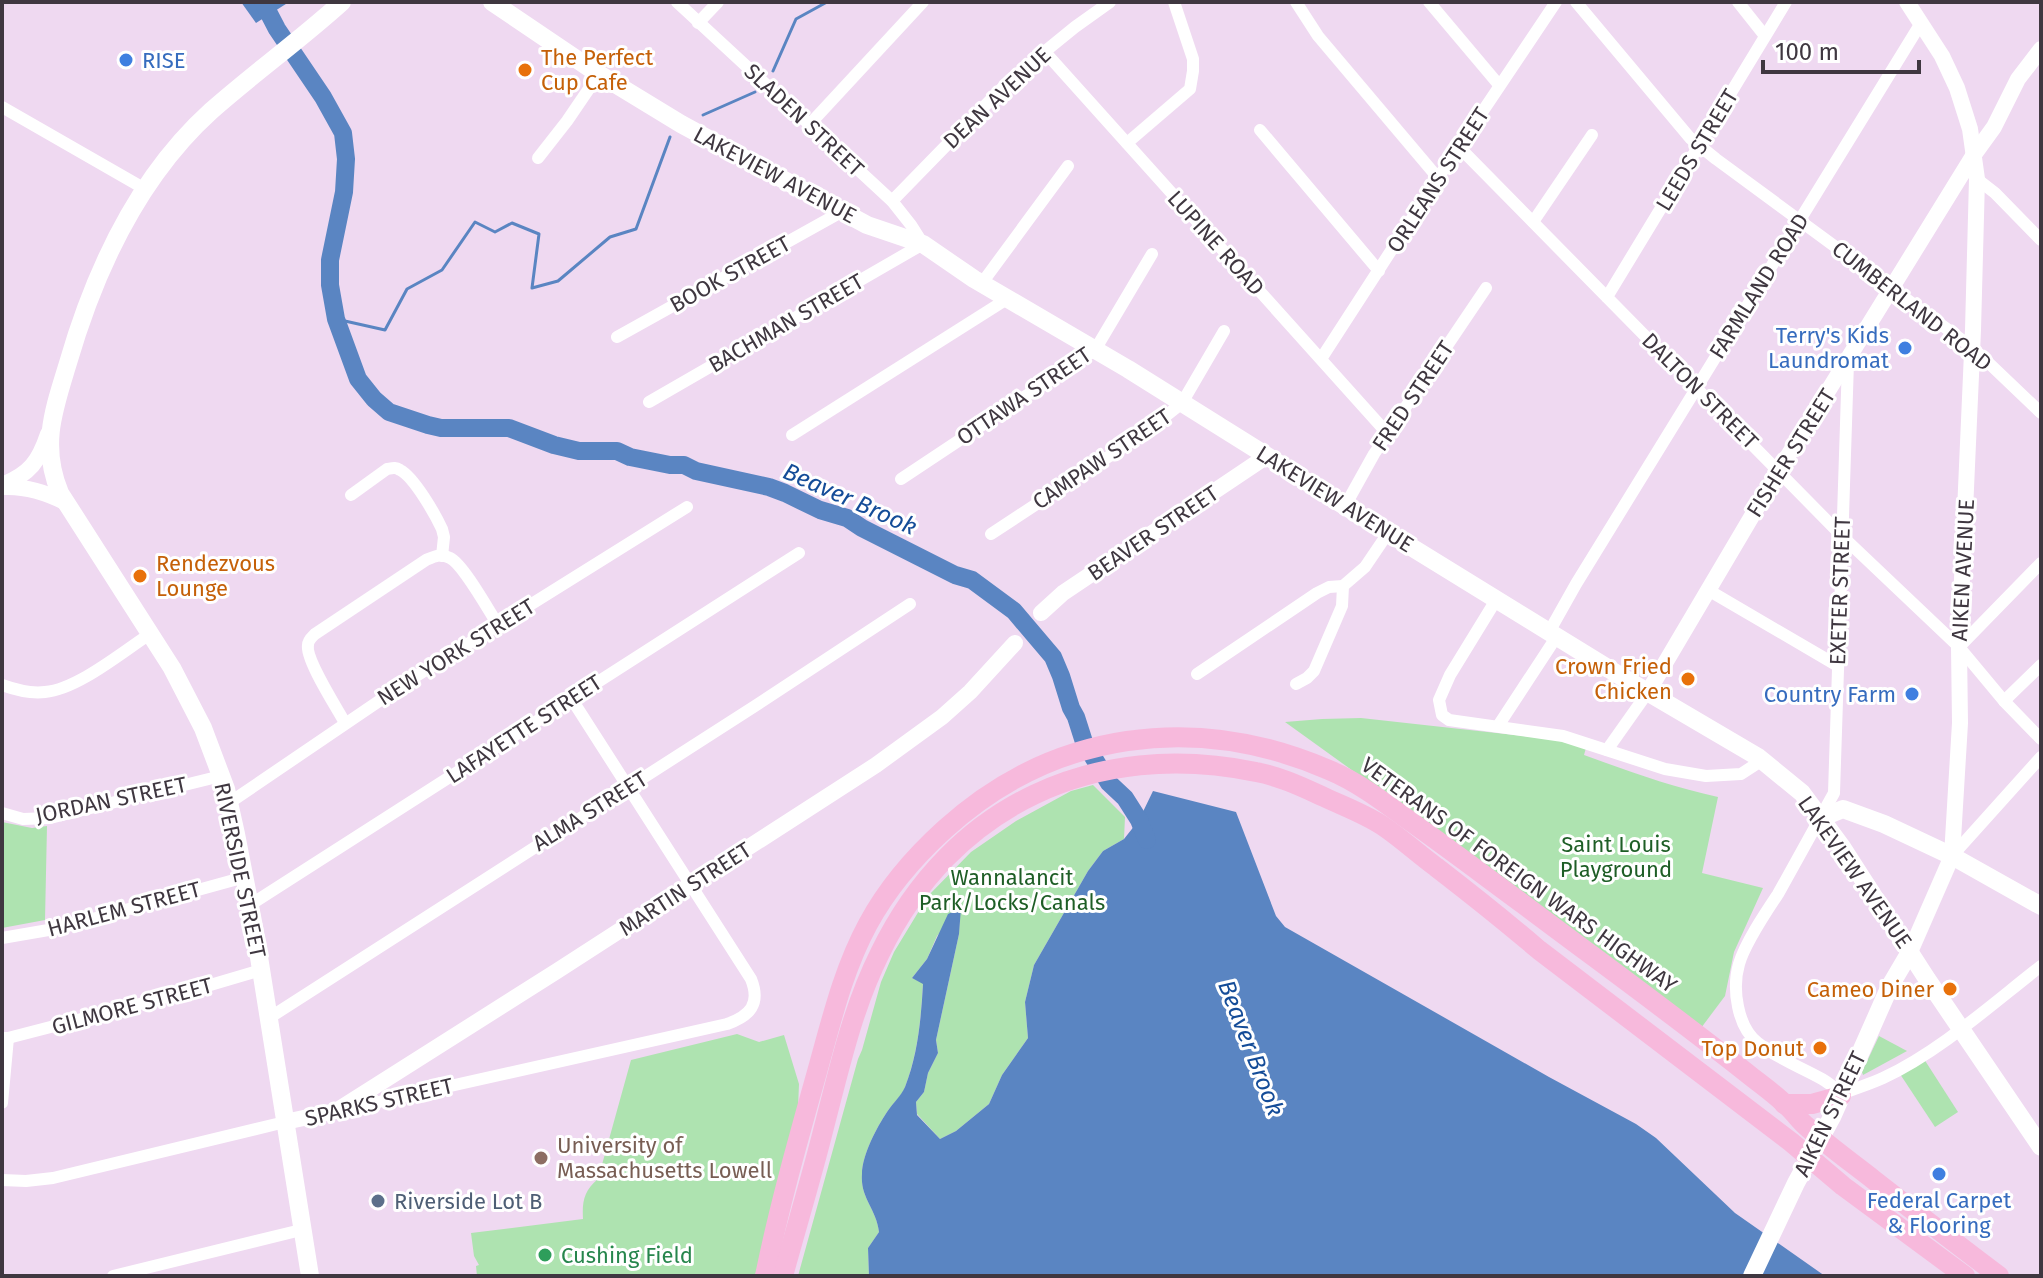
<svg xmlns="http://www.w3.org/2000/svg" width="2043" height="1278" viewBox="0 0 2043 1278" font-family="'Fira Sans',sans-serif">
<style>
.green{fill:#aee3b0}
.water{fill:#5a85c2}
.lines{fill:none;stroke-linecap:round;stroke-linejoin:round}
.stream{stroke:#5a85c2;stroke-width:3}
.river{stroke:#5a85c2;stroke-width:18}
.minor{stroke:#fff;stroke-width:12}
.tertiary{stroke:#fff;stroke-width:16}
.secondary{stroke:#fff;stroke-width:18}
.primary{stroke:#f7b9dc;stroke-width:20}
.shop-dot{fill:#3f7fe0;stroke:#fff;stroke-width:3}
.food-dot{fill:#e8710a;stroke:#fff;stroke-width:3}
.education-dot{fill:#8d6e63;stroke:#fff;stroke-width:3}
.service-dot{fill:#5c6f8a;stroke:#fff;stroke-width:3}
.leisure-dot{fill:#2e9e5b;stroke:#fff;stroke-width:3}
.labels{text-anchor:middle;dominant-baseline:central;stroke-width:6;stroke-linejoin:round;paint-order:stroke}
.food-label{font-size:22px;fill:#c56008;stroke:#fff;text-anchor:end}
.shop-label{font-size:22px;fill:#366cbe;stroke:#fff;text-anchor:end}
.street-label{font-size:22px;fill:#3f3740;stroke:#fff}
.park-label{font-size:22px;fill:#1e5e26;stroke:#fff}
.education-label{font-size:22px;fill:#785e54;stroke:#fff;text-anchor:start}
.service-label{font-size:22px;fill:#4e5e75;stroke:#fff;text-anchor:start}
.leisure-label{font-size:22px;fill:#27864d;stroke:#fff;text-anchor:start}
.water-label{font-size:24px;font-style:italic;fill:#144c98;stroke:#fff}
</style>
<rect width="100%" height="100%" fill="#efd9f1"/>
<g class="green">
<path d="M1361,718L1552,739L1586,748L1584,755C1628,771 1672,787 1718,797L1702,873L1763,888L1734,952L1725,996L1701,1028L1492,871L1285,722L1322,719Z"/>
<path d="M1093,785L1125,817L1124,839L1103,851L1088,871L1034,965L1025,1002L1028,1038L1002,1075L989,1104L956,1131L940,1139L917,1114L916,1102L924,1092L928,1073L938,1053L936,1040L959,934L960,909L937,936L927,959L912,978L923,983C921,1019 918,1053 905,1087C902,1096 893,1103 887,1112C877,1127 862,1155 862,1174C860,1198 876,1208 879,1232L868,1248L869,1276H798L858,1059L862,1050L881,982L894,952L928,896L971,852L1016,821L1071,791Z"/>
<polygon points="2,822 32,828 47,826 45,920 2,928"/>
<path d="M737,1034L759,1042L784,1035L799,1084L798,1108L755,1276H477L476,1266L479,1265L474,1256L471,1233L583,1219C582,1201 584,1191 598,1179L631,1060Z"/>
<polygon points="1879,1036 1907,1051 1863,1075 1862,1072"/>
<polygon points="1924,1059 1958,1112 1935,1127 1900,1074"/>
</g>
<g class="water">
<polygon points="241,2 289,2 256,23"/>
<path d="M1153,791L1236,812L1276,916L1285,927L1549,1077L1636,1124L1656,1138L1735,1213L1825,1276H869L868,1248L879,1232C876,1208 860,1198 862,1174C862,1155 877,1127 887,1112C893,1103 901,1096 905,1087C918,1054 921,1019 923,984L912,978L927,959L948,914L961,908L959,934L936,1040L938,1053L928,1073L924,1092L916,1102L917,1115L940,1139L956,1131L989,1104L1002,1075L1028,1038L1025,1002L1034,965L1088,871L1103,851L1124,839L1139,820Z"/>
</g>
<g class="lines">
<g class="stream">
<polyline points="773,71 796,19 827,2"/>
<polyline points="703,115 755,92"/>
<polyline points="336,319 385,330 407,289 442,270 475,222 495,232 512,223 539,234 532,288 558,281 610,237 636,229 670,137"/>
</g>
<polyline class="river" points="263,2 277,29 323,97 343,133 346,159 344,192 330,260 330,285 336,319 358,379 374,399 389,412 428,425 441,428 509,428 554,445 579,451 617,451 630,457 670,465 684,465 696,471 769,487 785,493 820,510 847,518 862,528 955,575 972,580 1014,611 1053,657 1061,676 1071,708 1076,717 1084,742 1109,783 1125,798 1139,820 1147,840"/>
<g class="minor">
<polyline points="1296,2 1318,36 1438,178"/>
<polyline points="1429,2 1499,85"/>
<polyline points="1576,2 1690,138 1716,159 1973,348 2041,413"/>
<polyline points="1738,2 1765,36"/>
<polyline points="698,23 718,2"/>
<polyline points="1045,52 1387,433"/>
<polyline points="2,107 145,189"/>
<polyline points="809,125 923,2"/>
<polyline points="1260,130 1379,271"/>
<polyline points="1127,143 1190,89 1193,71 1193,59 1174,2"/>
<polyline points="1459,147 1842,536 1959,647 2004,701 2041,739"/>
<polyline points="538,158 567,121 599,74"/>
<polyline points="1977,179 1995,193 2041,240"/>
<polyline points="892,201 1010,80 1075,27 1110,2"/>
<polyline points="1533,222 1592,135"/>
<polyline points="982,283 1068,166"/>
<polyline points="1607,297 1786,2"/>
<polyline points="617,337 843,211"/>
<polyline points="1321,359 1442,172 1556,2"/>
<path d="M1848,362L1834,793L1778,894C1766,912 1745,943 1739,964C1732,988 1737,1027 1758,1043C1778,1059 1801,1067 1822,1079C1829,1083 1836,1089 1842,1094C1856,1088 1870,1084 1883,1078C1939,1052 1992,1004 2041,966"/>
<polyline points="649,402 923,244 911,225 892,201 677,2"/>
<polyline points="792,435 1007,299"/>
<polyline points="901,479 1095,350 1152,254"/>
<path d="M351,495L387,469C393,468 395,467 400,470C414,477 435,514 442,529L444,537L442,556"/>
<polyline points="1345,506 1374,454 1486,288"/>
<polyline points="991,534 1143,434 1182,403 1224,331"/>
<polyline points="1708,590 1838,666"/>
<polyline points="1496,600 1450,675 1439,700 1442,715 1449,720 1563,736 1665,769 1706,776 1741,774 1761,761"/>
<polyline points="1549,632 1576,584 1921,23"/>
<polyline points="1959,647 2041,563"/>
<polyline points="1197,674 1317,593 1329,587 1343,586"/>
<polyline points="1296,684 1307,678 1314,671 1342,606 1343,586 1365,567 1388,533"/>
<path d="M2,685C16,690 30,694 45,692C78,689 122,652 150,634"/>
<polyline points="2004,701 2041,665"/>
<path d="M345,723C337,708 305,659 308,645C308,640 312,637 315,634L426,560C435,556 441,553 450,558C463,564 489,611 498,625"/>
<polyline points="1498,726 1557,636"/>
<polyline points="1607,750 1648,692"/>
<polyline points="229,803 410,680 687,507"/>
<polyline points="2,813 23,819 50,818 221,776"/>
<polyline points="1952,856 2041,757"/>
<polyline points="250,905 799,553"/>
<polyline points="2,938 60,928 245,877"/>
<polyline points="269,1018 755,706 910,604"/>
<polyline points="2,1038 8,1038 190,991 261,970"/>
<polyline points="2,1103 8,1038"/>
<path d="M343,1110L727,1024C750,1016 761,1004 751,979L571,698"/>
<polyline points="2,1180 26,1181 53,1178 285,1122"/>
<polyline points="113,1276 301,1230"/>
</g>
<g class="tertiary">
<polyline points="1907,2 1942,56 1957,88 1970,129 1977,179 1973,330 1959,647 1960,723 1952,856 1910,952"/>
<path d="M2,485C30,474 39,461 48,434"/>
<path d="M4,487C26,486 45,492 65,502"/>
<polyline points="1041,613 1063,593 1267,456"/>
<polyline points="1648,692 1778,472 1973,156 1994,127 2018,79 2041,49"/>
<polyline points="285,1122 336,1111 557,971 876,765 942,717 970,692 1015,643"/>
</g>
<g class="secondary">
<polyline points="492,2 594,71 681,124 867,225 923,244 974,279 1128,369 1267,456 1330,497 1627,680 1758,757 1802,793 1842,847 1927,979 2041,1147"/>
<polyline points="1821,818 1843,809 1884,824 1952,856 2041,906"/>
<path d="M310,1276L255,932L236,834L226,789L203,728L172,668L60,493C40,445 54,409 68,363C95,270 138,177 211,111C254,73 300,40 342,2"/>
<polyline points="1752,1276 1796,1183 1832,1117 1890,986 1910,952"/>
</g>
<g class="primary">
<polyline points="1784,1104 1812,1104 1841,1096"/>
<path d="M765,1276C779,1207 798,1140 817,1072C831,1022 843,970 868,924C888,887 914,857 945,829C1053,731 1195,712 1329,770C1358,782 1384,802 1410,821C1448,848 1485,876 1523,904C1600,962 1678,1018 1753,1078C1765,1087 1777,1096 1787,1106C1794,1112 1799,1120 1805,1125C1827,1145 1851,1162 1874,1180C1915,1212 1957,1244 1999,1276"/>
<path d="M783,1276C796,1228 811,1179 823,1131C839,1070 852,1009 880,953C952,804 1096,739 1256,772C1279,776 1302,787 1324,797C1343,806 1365,814 1383,826C1401,838 1418,854 1436,867C1471,894 1505,921 1539,950L1791,1142L1843,1186L1965,1276"/>
</g>
</g>
<g class="shop-dot">
<circle cx="126" cy="60" r="8"/>
<circle cx="1905" cy="348" r="8"/>
<circle cx="1912" cy="694" r="8"/>
<circle cx="1939" cy="1174" r="8"/>
</g>
<g class="food-dot">
<circle cx="525" cy="70" r="8"/>
<circle cx="140" cy="576" r="8"/>
<circle cx="1688" cy="679" r="8"/>
<circle cx="1950" cy="989" r="8"/>
<circle cx="1820" cy="1048" r="8"/>
</g>
<circle class="education-dot" cx="541" cy="1158" r="8"/>
<circle class="service-dot" cx="378" cy="1201" r="8"/>
<circle class="leisure-dot" cx="545" cy="1255" r="8"/>
<g class="labels">
<g class="food-label">
<text x="541" y="57" text-anchor="start">The Perfect<tspan x="541" dy="25">Cup Cafe</tspan></text>
<text x="156" y="563" text-anchor="start">Rendezvous<tspan x="156" dy="25">Lounge</tspan></text>
<text x="1672" y="666">Crown Fried<tspan x="1672" dy="25">Chicken</tspan></text>
<text x="1934" y="989">Cameo Diner</text>
<text x="1804" y="1048">Top Donut</text>
</g>
<g class="shop-label">
<text x="142" y="60" text-anchor="start">RISE</text>
<text x="1889" y="335">Terry's Kids<tspan x="1889" dy="25">Laundromat</tspan></text>
<text x="1896" y="694">Country Farm</text>
<text x="1939" y="1200" text-anchor="middle">Federal Carpet<tspan x="1939" dy="25">&amp; Flooring</tspan></text>
</g>
<g class="street-label">
<text transform="translate(997 98) rotate(-43)">DEAN AVENUE</text>
<text transform="translate(804 120) rotate(43)">SLADEN STREET</text>
<text transform="translate(1697 150) rotate(-59)">LEEDS STREET</text>
<text transform="translate(775 175) rotate(28)">LAKEVIEW AVENUE</text>
<text transform="translate(1438 180) rotate(-57)">ORLEANS STREET</text>
<text transform="translate(1216 243) rotate(48)">LUPINE ROAD</text>
<text transform="translate(730 274) rotate(-29)">BOOK STREET</text>
<text transform="translate(1759 286) rotate(-58)">FARMLAND ROAD</text>
<text transform="translate(1912 306) rotate(38)">CUMBERLAND ROAD</text>
<text transform="translate(786 323) rotate(-30)">BACHMAN STREET</text>
<text transform="translate(1700 391) rotate(45)">DALTON STREET</text>
<text transform="translate(1024 396) rotate(-34)">OTTAWA STREET</text>
<text transform="translate(1413 396) rotate(-56)">FRED STREET</text>
<text transform="translate(1791 453) rotate(-58)">FISHER STREET</text>
<text transform="translate(1102 459) rotate(-34)">CAMPAW STREET</text>
<text transform="translate(1335 499) rotate(32)">LAKEVIEW AVENUE</text>
<text transform="translate(1153 533) rotate(-34)">BEAVER STREET</text>
<text transform="translate(1963 570) rotate(-87)">AIKEN AVENUE</text>
<text transform="translate(1840 591) rotate(-88)">EXETER STREET</text>
<text transform="translate(456 652) rotate(-32)">NEW YORK STREET</text>
<text transform="translate(524 729) rotate(-33)">LAFAYETTE STREET</text>
<text transform="translate(111 800) rotate(-12)">JORDAN STREET</text>
<text transform="translate(590 811) rotate(-32)">ALMA STREET</text>
<text transform="translate(240 870) rotate(78)">RIVERSIDE STREET</text>
<text transform="translate(1855 872) rotate(55)">LAKEVIEW AVENUE</text>
<text transform="translate(1519 875) rotate(36)">VETERANS OF FOREIGN WARS HIGHWAY</text>
<text transform="translate(685 889) rotate(-33)">MARTIN STREET</text>
<text transform="translate(124 909) rotate(-15)">HARLEM STREET</text>
<text transform="translate(132 1006) rotate(-15)">GILMORE STREET</text>
<text transform="translate(379 1102) rotate(-13)">SPARKS STREET</text>
<text transform="translate(1830 1114) rotate(-64)">AIKEN STREET</text>
</g>
<g class="park-label">
<text x="1616" y="844">Saint Louis<tspan x="1616" dy="25">Playground</tspan></text>
<text x="1012" y="877">Wannalancit<tspan x="1012" dy="25">Park/Locks/Canals</tspan></text>
</g>
<g class="education-label">
<text x="557" y="1145">University of<tspan x="557" dy="25">Massachusetts Lowell</tspan></text>
</g>
<g class="service-label">
<text x="394" y="1201">Riverside Lot B</text>
</g>
<g class="leisure-label">
<text x="561" y="1255">Cushing Field</text>
</g>
<g class="water-label">
<text transform="translate(850 499) rotate(24)">Beaver Brook</text>
<text transform="translate(1251 1048) rotate(69)">Beaver Brook</text>
</g>
</g>
<rect width="2043" height="1278" fill="none" stroke="#3f3740" stroke-width="8"/>
<path d="M1763 60v12h156v-12" fill="none" stroke="#3f3740" stroke-width="4"/>
<text x="1775" y="60" font-size="24" fill="#3f3740" stroke="#ffffff" stroke-width="6" paint-order="stroke">100 m</text>
</svg>
